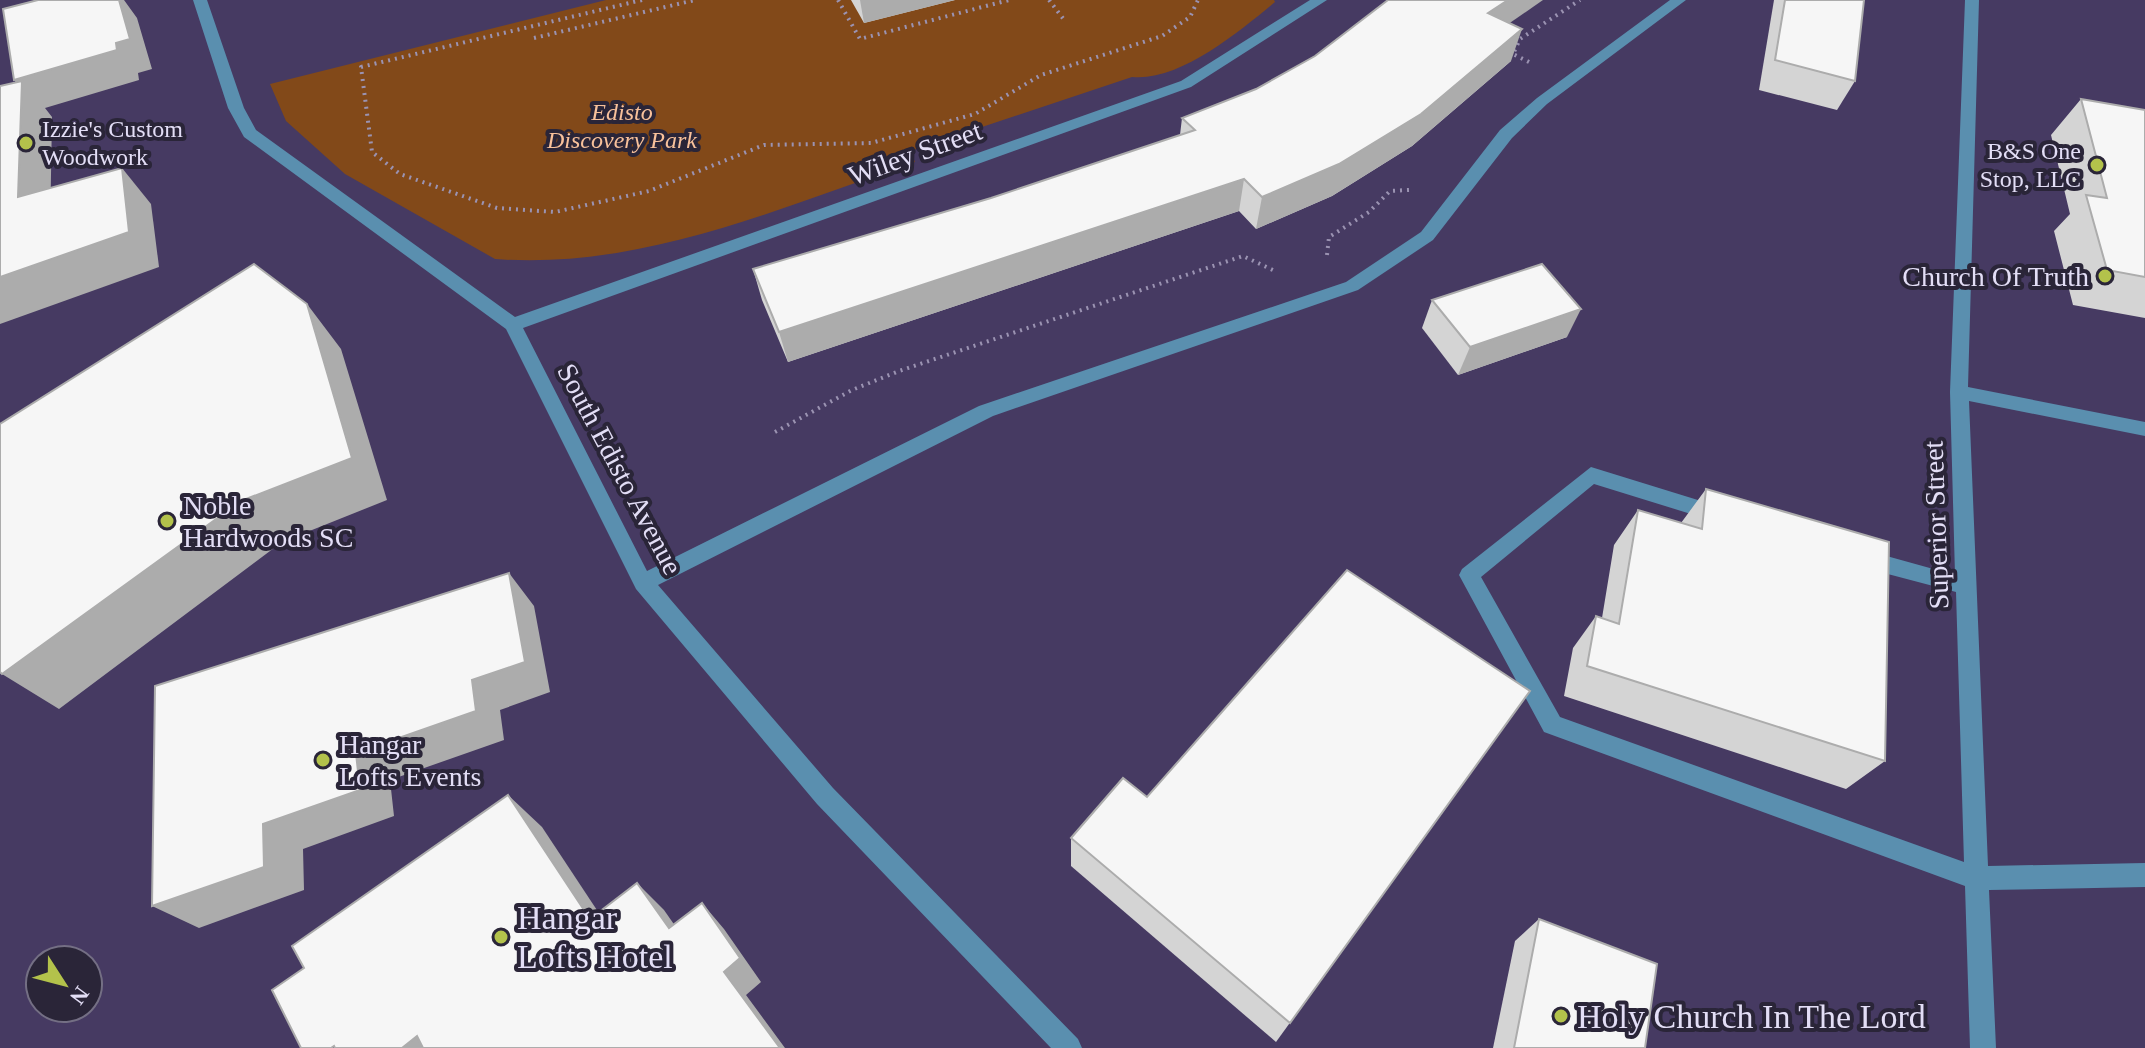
<svg xmlns="http://www.w3.org/2000/svg" width="2145" height="1048" viewBox="0 0 2145 1048" font-family="'Times New Roman',serif">
<style>
.green{fill:#824919}
.lines{fill:none;stroke-linecap:round;stroke-linejoin:round}
.path{stroke:#9b93b2;stroke-width:4;stroke-dasharray:2 5;stroke-linecap:butt}
.minor{fill:#5a8faf;fill-rule:evenodd}
.wall{fill:#d4d4d4}
.shaded-wall{fill:#acacac}
.building{fill:#f6f6f6;stroke:#acacac;stroke-width:2}
.poi-dot{fill:#b3c24b;stroke:#2a2538;stroke-width:3}
.labels{text-anchor:middle;dominant-baseline:central;stroke-width:8;stroke-linejoin:round;paint-order:stroke}
.far-park-label{font-size:24px;font-style:italic;fill:#f8c19b;stroke:#2a2538}
.far-poi-label{font-size:24px;fill:#e3def6;stroke:#2a2538;text-anchor:start}
.street-label{font-size:28px;fill:#e3def6;stroke:#2a2538}
.poi-label{font-size:28px;fill:#e3def6;stroke:#2a2538;text-anchor:start}
.near-poi-label{font-size:34px;fill:#e3def6;stroke:#2a2538;text-anchor:start}
</style>
<rect width="100%" height="100%" fill="#463a62"/>
<path class="green" d="M606,0H1274L1275,2C1240,31 1179,82 1132,77L910,151L915,162C779,208 641,270 495,259L345,174L286,121L270,84Z"/>
<g class="lines">
<g class="path">
<polyline points="642,0 361,67 372,152 400,174 497,208 555,212 649,191 764,145 871,143 975,114 1041,75 1162,36 1190,17 1198,0"/>
<polyline points="838,0 860,39 1009,0"/>
<polyline points="1049,0 1065,21"/>
<polyline points="534,38 695,0"/>
<polyline points="1529,62 1513,54 1520,39 1580,0"/>
<polyline points="1327,255 1329,237 1369,212 1390,191 1409,190"/>
<polyline points="775,432 852,390 899,371 1243,256 1275,271"/>
</g>
<g class="minor">
<polygon points="193,0 207,0 244,108 256,130 515,317 1181,81 1310,0 1327,0 1191,87 523,328 647,571 979,406 1346,282 1421,232 1500,130 1537,98 1670,0 1686,0 1547,104 1512,138 1433,240 1358,290 993,416 658,585 833,788 1078,1039 1082,1048 1051,1048 817,804 636,589 506,329 244,137 228,108"/>
<polygon points="1965,0 1979,0 1968,387 2145,422 2145,436 1969,401 1988,866 2145,863 2145,887 1989,890 1996,1048 1970,1048 1965,886 1544,732 1459,575 1462,569 1591,467 1727,509 1730,515 1727,521 1720,523 1594,484 1481,577 1560,717 1964,862 1956,592 1865,568 1858,565 1855,559 1858,553 1865,550 1955,575 1950,392"/>
</g>
</g>
<g class="wall">
<polygon points="851,0 955,0 864,23"/>
<polygon points="1774,0 1864,0 1855,81 1837,110 1759,90"/>
<polygon points="1510,23 1511,61 1412,146 1332,196 1256,229 1239,211 788,362 762,300 753,269 991,198 1180,135 1182,118"/>
<polygon points="2081,99 2145,110 2145,318 2073,305 2054,231 2070,214 2051,135"/>
<polygon points="1432,300 1567,337 1458,375 1422,328"/>
<polygon points="1706,489 1885,761 1846,789 1564,696 1573,648 1596,616 1602,618 1614,545 1638,510 1681,523"/>
<polygon points="1530,691 1276,1042 1071,866 1071,838 1147,797"/>
<polygon points="1539,919 1645,1048 1493,1048 1515,941"/>
</g>
<g class="shaded-wall">
<polygon points="119,0 124,0 137,18 152,69 138,73 139,80 45,108 52,117 50,232 18,197 21,89 14,80 116,43"/>
<polygon points="860,0 955,0 864,23"/>
<polygon points="1508,0 1543,0 1478,45 1488,13"/>
<polygon points="1522,29 1511,61 1412,146 1332,196 1256,229 1262,197"/>
<polygon points="122,168 151,204 159,267 0,324 0,277"/>
<polygon points="1244,179 1239,211 788,362 779,332"/>
<polygon points="307,304 341,349 387,500 282,542 59,709 2,674"/>
<polygon points="1581,309 1567,337 1458,375 1470,347"/>
<polygon points="509,573 534,606 550,692 500,710 504,740 390,780 394,816 303,849 304,890 199,928 152,906 356,753 472,680"/>
<polygon points="508,795 542,827 620,945 590,919"/>
<polygon points="637,883 664,910 694,953 669,928"/>
<polygon points="702,903 724,929 761,982 746,995 785,1048 780,1048 724,972"/>
<polygon points="417,1036 442,1048 402,1048"/>
</g>
<g class="building">
<polygon points="38,0 119,0 130,39 116,43 117,50 14,80 3,9"/>
<polygon points="1388,0 1508,0 1488,13 1522,29 1421,114 1339,164 1262,197 1244,179 779,332 753,269 991,198 1195,130 1182,118 1256,89 1315,56"/>
<polygon points="1785,0 1864,0 1855,81 1775,60"/>
<polygon points="22,81 18,197 122,168 129,232 0,277 0,86"/>
<polygon points="2081,99 2145,110 2145,277 2107,270 2086,195 2107,198"/>
<polygon points="254,264 307,304 352,458 241,501 2,674 0,672 0,424"/>
<polygon points="1542,264 1581,309 1470,347 1432,300"/>
<polygon points="1706,489 1889,542 1885,761 1587,666 1596,616 1619,624 1638,510 1702,529"/>
<polygon points="1347,570 1530,691 1290,1023 1071,838 1123,778 1147,797"/>
<polygon points="509,573 525,662 472,680 476,711 356,753 360,790 263,824 264,867 152,906 155,686"/>
<polygon points="508,795 590,919 637,883 669,928 702,903 740,958 724,972 780,1048 423,1048 417,1036 402,1048 335,1048 334,1046 331,1048 301,1048 272,990 304,968 292,946"/>
<polygon points="1539,919 1657,964 1645,1048 1514,1048"/>
</g>
<g class="poi-dot">
<circle cx="26" cy="143" r="8"/>
<circle cx="2097" cy="165" r="8"/>
<circle cx="2105" cy="276" r="8"/>
<circle cx="167" cy="521" r="8"/>
<circle cx="323" cy="760" r="8"/>
<circle cx="501" cy="937" r="8"/>
<circle cx="1561" cy="1016" r="8"/>
</g>
<g class="labels">
<g class="far-park-label">
<text x="622" y="112">Edisto<tspan x="622" dy="28">Discovery Park</tspan></text>
</g>
<g class="far-poi-label">
<text x="42" y="129">Izzie's Custom<tspan x="42" dy="28">Woodwork</tspan></text>
<text x="2081" y="151" text-anchor="end">B&amp;S One<tspan x="2081" dy="28">Stop, LLC</tspan></text>
</g>
<g class="street-label">
<text transform="translate(915 153) rotate(-20)">Wiley Street</text>
<text transform="translate(620 469) rotate(62)">South Edisto Avenue</text>
<text transform="translate(1936 525) rotate(-92)">Superior Street</text>
</g>
<g class="poi-label">
<text x="2089" y="276" text-anchor="end">Church Of Truth</text>
<text x="183" y="505">Noble<tspan x="183" dy="32">Hardwoods SC</tspan></text>
<text x="339" y="744">Hangar<tspan x="339" dy="32">Lofts Events</tspan></text>
</g>
<g class="near-poi-label">
<text x="517" y="917">Hangar<tspan x="517" dy="39">Lofts Hotel</tspan></text>
<text x="1577" y="1016">Holy Church In The Lord</text>
</g>
</g>
<g transform="translate(64 984) rotate(126)"><circle r="38" fill="#2a2538" stroke="#746f84" stroke-width="2"/>
<path d="M0-6L14 30L0 20L-14 30Z" fill="#b3c24b"/>
<text y="-12" font-size="22" font-weight="bold" text-anchor="middle" fill="#e3def6">N</text>
</g>
</svg>
